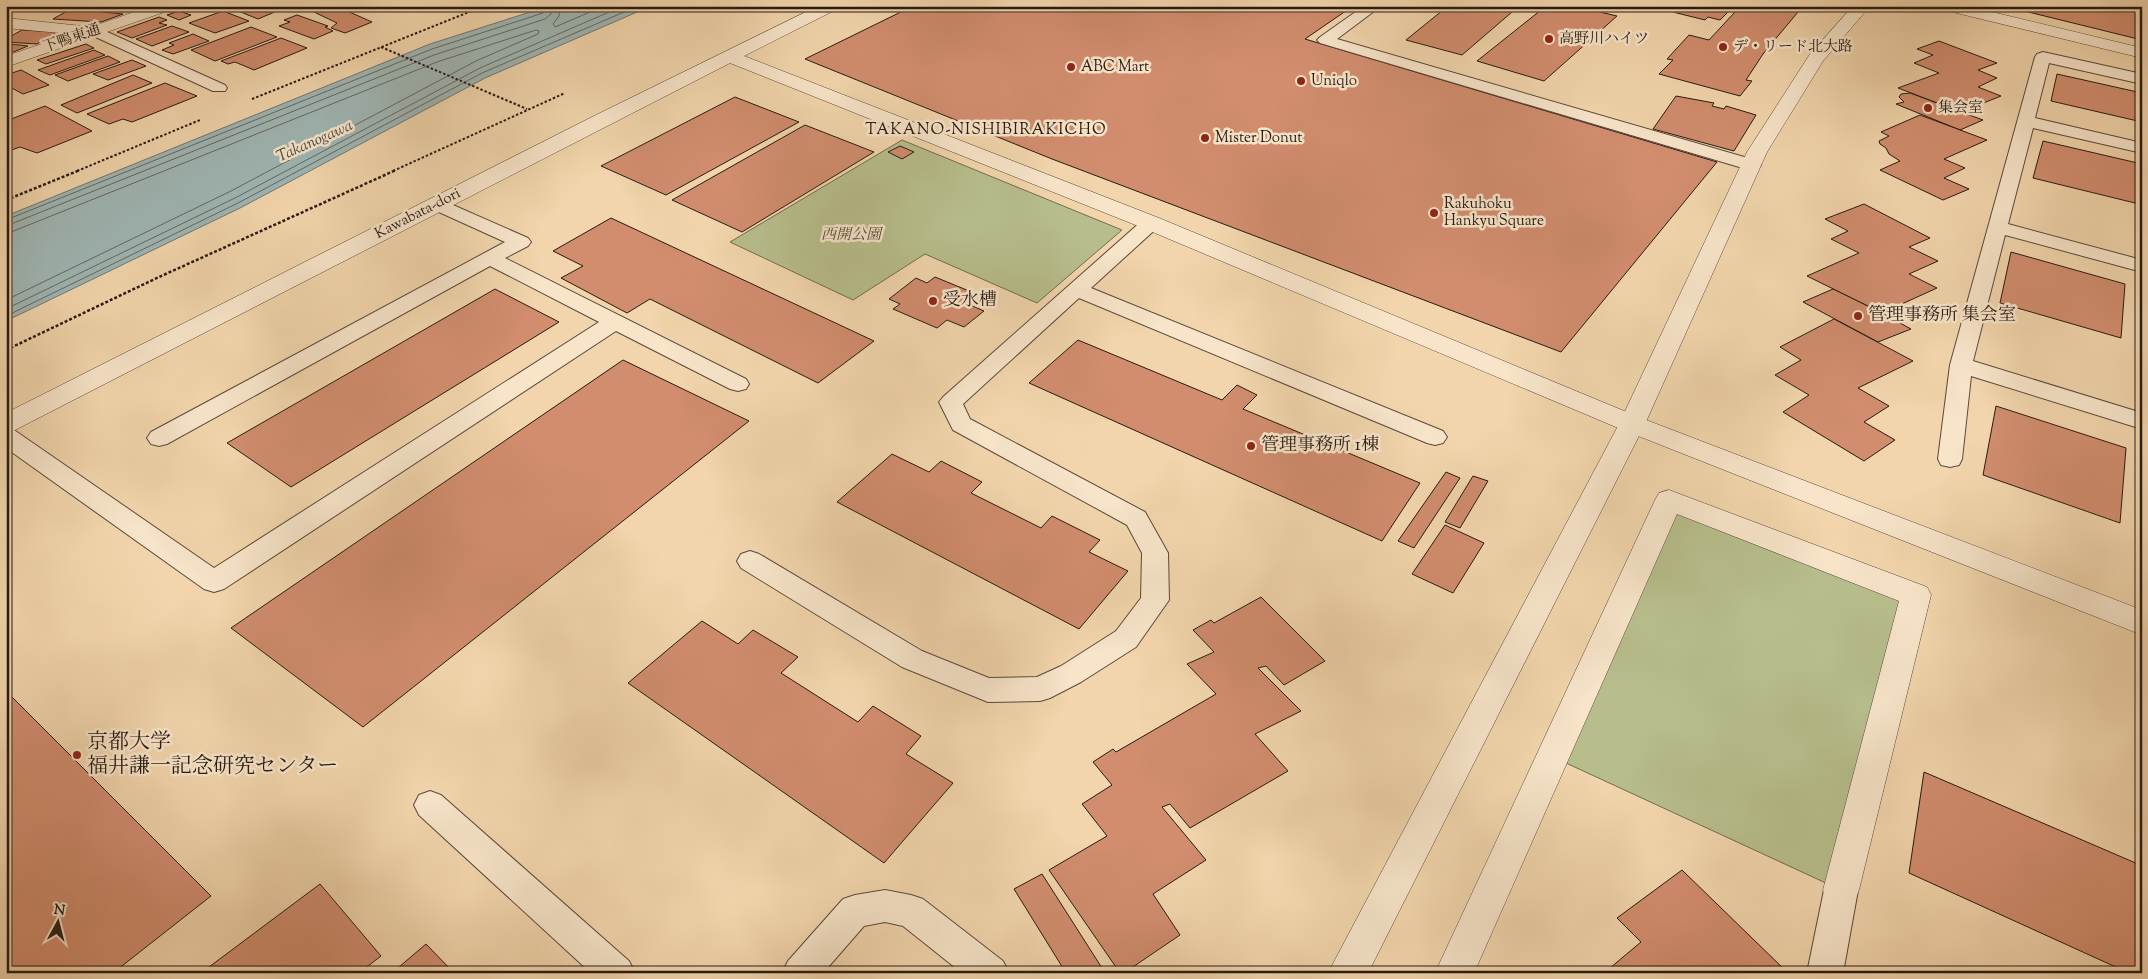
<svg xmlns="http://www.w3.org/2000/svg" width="2148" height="979" viewBox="0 0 2148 979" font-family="'Sorts Mill Goudy','Noto Serif JP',serif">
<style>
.green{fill:#b7be8c;stroke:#6f6c50}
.water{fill:#9fb6b4;stroke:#6f7874}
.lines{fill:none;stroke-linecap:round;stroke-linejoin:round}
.shore{stroke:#636864;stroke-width:1}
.building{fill:#d18d6e;stroke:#271a14}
.service-casing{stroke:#5a493a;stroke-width:2}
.pedestrian-casing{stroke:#5a493a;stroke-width:1}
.minor-casing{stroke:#5a493a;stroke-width:1}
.tertiary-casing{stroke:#5a493a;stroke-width:1}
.path-far1{stroke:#271a14;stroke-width:2;stroke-dasharray:2.5 2;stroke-linecap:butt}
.path{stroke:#271a14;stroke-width:2.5;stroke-dasharray:3 2;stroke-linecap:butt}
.service{fill:#f7e4c9;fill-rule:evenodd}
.pedestrian{fill:#f7e4c9;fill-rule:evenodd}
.minor{fill:#f7e4c9;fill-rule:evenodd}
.tertiary{fill:#f7e4c9;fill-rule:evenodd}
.poi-dot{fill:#8f2418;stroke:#f7e4c9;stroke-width:2}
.labels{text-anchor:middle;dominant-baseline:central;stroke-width:5;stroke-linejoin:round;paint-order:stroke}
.far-street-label{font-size:15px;fill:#271a14;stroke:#f7e4c9}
.far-poi-label{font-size:15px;fill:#271a14;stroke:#f7e4c9;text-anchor:start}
.far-park-label{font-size:15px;font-style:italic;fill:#524b38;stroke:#f7e4c9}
.far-neighbourhood-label{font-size:16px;letter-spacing:1px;fill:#271a14;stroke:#f7e4c9}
.far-water-label{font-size:16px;font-style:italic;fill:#4b4944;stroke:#f7e4c9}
.poi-label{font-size:18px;fill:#271a14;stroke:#f7e4c9;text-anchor:start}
.near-poi-label{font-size:21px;fill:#271a14;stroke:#f7e4c9;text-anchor:start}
</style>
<rect width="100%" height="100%" fill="#f2d5ac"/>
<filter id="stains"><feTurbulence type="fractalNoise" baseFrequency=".004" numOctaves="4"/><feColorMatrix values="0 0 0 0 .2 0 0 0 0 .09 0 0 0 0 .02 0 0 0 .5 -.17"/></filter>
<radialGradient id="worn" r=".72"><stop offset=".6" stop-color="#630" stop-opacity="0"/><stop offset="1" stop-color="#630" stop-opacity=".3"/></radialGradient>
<g class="green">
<polygon points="902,140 1122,230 1037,303 925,254 853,300 730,242"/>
<polygon points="1669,500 1916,595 1841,890 1553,757"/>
</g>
<polygon class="water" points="549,6 651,6 485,78 240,208 6,321 6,216 430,44"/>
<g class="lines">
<g class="shore">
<polyline points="560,6 559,16 553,24 555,27 604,6"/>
<polyline points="6,220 432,49 543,13 547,6"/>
<polyline points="6,226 434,55 545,19 551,14 553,6"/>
<polyline points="6,234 437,62 536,30 539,31 538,34 476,61 231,191 6,300"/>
<polyline points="6,309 235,198 480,68 623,6"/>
<polyline points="6,316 238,203 482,73 638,6"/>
</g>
</g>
<g class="building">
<polygon points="76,6 90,6 83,10 123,14 101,22 53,19"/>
<polygon points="103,6 143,6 136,10 129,10 127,12 99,8"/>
<polygon points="226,6 264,6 277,11 258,19"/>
<polygon points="329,6 336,6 372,22 345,33 331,28 337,23 314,12"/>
<polygon points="913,6 1353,6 1305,39 1717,162 1561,352 1052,159 805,59"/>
<polygon points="1448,6 1519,6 1462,55 1406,40"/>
<polygon points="1546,6 1582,6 1578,7 1617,16 1544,81 1477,61"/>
<polygon points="1669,6 1803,6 1763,54 1746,80 1752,81 1740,96 1659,74 1673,60 1667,59 1689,35 1709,40 1735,12 1729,11 1720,20 1708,17 1705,20 1673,12 1676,9"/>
<polygon points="2004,6 2142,6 2142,40"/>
<polygon points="179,11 191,15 179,20 167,15"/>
<polygon points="223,11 249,21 215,33 189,23"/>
<polygon points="297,15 328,26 325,27 333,31 314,39 279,26 290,22 284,20"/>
<polygon points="159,17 167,20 159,23 167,25 132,38 117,32"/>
<polygon points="172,26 189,32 152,46 136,39"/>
<polygon points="251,27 277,37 215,61 191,50"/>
<polygon points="22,30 57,32 37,44 6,42 6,39"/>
<polygon points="193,34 209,41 173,54 162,50 174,45 169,43"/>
<polygon points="281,38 307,48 254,70 235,62 228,64 221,61"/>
<polygon points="1939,41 1997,63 1978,70 1997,78 1978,87 2001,96 1961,112 1898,88 1939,73 1914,63 1933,55 1917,49"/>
<polygon points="6,44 20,45 28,46 6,55"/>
<polygon points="86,44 94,48 46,64 37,60"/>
<polygon points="94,50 105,55 50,75 38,70"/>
<polygon points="108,56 120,62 68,81 55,75"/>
<polygon points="132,60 146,66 108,80 93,74"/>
<polygon points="21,70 49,85 23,94 6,85 6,75"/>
<polygon points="2057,74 2142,93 2142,122 2051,101"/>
<polygon points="133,75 152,83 77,113 61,105"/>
<polygon points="165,83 197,96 132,122 123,119 109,124 87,114"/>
<polygon points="1910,93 1961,112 1983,120 1960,130 1896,104 1904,102 1899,97 1901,94"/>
<polygon points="1676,96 1714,103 1712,106 1724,109 1726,106 1756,115 1734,151 1653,129"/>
<polygon points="735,97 799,122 666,195 601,166"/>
<polygon points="45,106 92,131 37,153 20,147 6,152 6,121"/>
<polygon points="1920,115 1987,140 1944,159 1965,168 1944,178 1969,189 1943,200 1880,170 1900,161 1889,154 1886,148 1880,144 1879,141 1889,136 1881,132"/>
<polygon points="805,125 874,152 742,232 672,200"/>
<polygon points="2043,141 2142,164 2142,188 2139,204 2033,178"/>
<polygon points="900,146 914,152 902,159 888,152"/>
<polygon points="1864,204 1930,238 1909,247 1938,261 1909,274 1937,288 1882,313 1807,276 1859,253 1831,239 1848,231 1825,219"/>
<polygon points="611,218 874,341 818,383 650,299 627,313 561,278 583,266 553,251"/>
<polygon points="2011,252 2125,284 2121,338 2000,303"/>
<polygon points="935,277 979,295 968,304 984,311 964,327 947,320 937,328 893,309 900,304 889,299 916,278 927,283"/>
<polygon points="495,289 559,322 291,487 227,443"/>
<polygon points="1833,289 1882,313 1911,329 1878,342 1803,302"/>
<polygon points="1834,319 1913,361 1858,388 1889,406 1864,422 1895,440 1864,461 1783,412 1809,395 1775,375 1801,360 1780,347"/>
<polygon points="1078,340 1222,400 1237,385 1257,395 1243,409 1420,483 1382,541 1029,383"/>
<polygon points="623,360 749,421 363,727 231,628"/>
<polygon points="1996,406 2126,448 2120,523 1983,475"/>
<polygon points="892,454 929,472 941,461 982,482 971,493 1041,528 1052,516 1100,540 1089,552 1128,571 1079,629 837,502"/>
<polygon points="1446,472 1460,478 1414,548 1398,541"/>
<polygon points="1473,476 1488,481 1460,528 1445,522"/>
<polygon points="1445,525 1484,543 1453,593 1412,574"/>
<polygon points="1261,597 1325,661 1284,685 1266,666 1258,668 1301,711 1255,734 1288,771 1190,828 1170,804 1162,807 1206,860 1153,894 1180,935 1124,973 1120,973 1049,870 1107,836 1082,804 1112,785 1093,762 1113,749 1116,752 1216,694 1187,664 1214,652 1193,630 1211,620 1214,623"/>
<polygon points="702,621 738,644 753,630 798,657 781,673 858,722 873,706 921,736 906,754 953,783 884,863 628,683"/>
<polygon points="6,691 211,896 113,973 6,973"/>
<polygon points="1924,772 2138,864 2138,973 2129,973 1909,873"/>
<polygon points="1682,870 1788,973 1614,973 1610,968 1641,942 1617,918"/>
<polygon points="1042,874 1102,968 1095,973 1066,973 1014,889"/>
<polygon points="320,884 381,956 359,973 201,973"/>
<polygon points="426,944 454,973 392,973"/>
</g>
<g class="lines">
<g class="service-casing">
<g id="service">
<polygon points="1364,6 1381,6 1337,39 1758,161 1761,165 1758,169 1752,170 1746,169 1320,43 1317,40 1320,37"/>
<polygon points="94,26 225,85 227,88 225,91 213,91 89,34 86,31 89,28"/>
<polygon points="2043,52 2142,74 2142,84 2049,63 2035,118 2142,143 2142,153 2033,128 2008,224 2142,260 2142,272 2005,235 1973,361 2142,413 2142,429 1971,376 1962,459 1959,465 1950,467 1941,465 1938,459 1950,365 2035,57 2037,54"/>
<polygon points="437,198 528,238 531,242 528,246 505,258 746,379 749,384 746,389 738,391 730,389 616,331 224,589 214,592 204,589 6,448 6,428 14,430 214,568 599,322 490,266 167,444 159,446 151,444 147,438 151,432 505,242 430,208 428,204 430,200"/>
<polygon points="1151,217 1158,219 1161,223 1158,227 1091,288 1443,431 1447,437 1443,443 1435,445 1427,443 1079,298 963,404 970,419 1145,512 1168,553 1169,600 1136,647 1081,682 1050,698 1040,701 988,702 902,667 741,568 737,561 741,554 750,551 759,554 922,651 989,678 1037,677 1061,666 1116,631 1141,598 1142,553 1127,525 953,430 939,402 943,397 1144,219"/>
<polygon points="430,791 441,795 629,961 635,973 591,973 419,815 414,805 419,795"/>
<polygon points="1841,874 1853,879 1858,890 1843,973 1807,973 1824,890 1829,879"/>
<polygon points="885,890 911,895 923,899 1003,961 1009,973 962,973 903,926 885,922 864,926 823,973 782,973 788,961 843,899 855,895"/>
</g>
</g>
<g class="pedestrian-casing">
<polygon id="pedestrian" points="1669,490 1927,587 1931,595 1859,890 1854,902 1841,907 1828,902 1823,890 1899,601 1677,514 1474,973 1435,973 1655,500 1659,493"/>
</g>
<g class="minor-casing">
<g id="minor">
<polygon points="151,6 175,6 173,9 6,67 6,56 71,34 6,28 6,18 91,27"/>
<polygon points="1853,6 1870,6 1823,61 1767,152 1645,424 1368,973 1328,973 1619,424 1747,152 1810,54"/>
<polygon points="1938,6 1967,6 2142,48 2142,58 1940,9"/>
</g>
</g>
<g class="tertiary-casing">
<polygon id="tertiary" points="818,6 839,6 837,9 744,56 1159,218 1641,418 2142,610 2142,635 1623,430 1143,228 730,63 15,430 6,433 6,413 596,115"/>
</g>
<g class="path-far1">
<polyline points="381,47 527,109"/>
<polyline points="252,99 484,6"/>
<polyline points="77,171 200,120"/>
<polyline points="393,171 565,93"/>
</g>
<g class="path">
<polyline points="6,200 80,170"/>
<polyline points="6,350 159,277 396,170"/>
</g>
<use href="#service" class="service"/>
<use href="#pedestrian" class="pedestrian"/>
<use href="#minor" class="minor"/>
<use href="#tertiary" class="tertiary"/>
</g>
<g class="poi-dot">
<circle cx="1549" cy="39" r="5"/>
<circle cx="1723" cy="47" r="5"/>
<circle cx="1071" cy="67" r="5"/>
<circle cx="1301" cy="81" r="5"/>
<circle cx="1928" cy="108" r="5"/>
<circle cx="1205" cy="138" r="5"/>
<circle cx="1434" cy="213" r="5"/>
<circle cx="933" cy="301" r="5"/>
<circle cx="1858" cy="316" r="5"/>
<circle cx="1251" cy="446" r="5"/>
<circle cx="77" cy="755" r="5"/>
</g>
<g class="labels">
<g class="far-street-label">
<text transform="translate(72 39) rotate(-19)">下鴨東通</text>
<text transform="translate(418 214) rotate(-27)">Kawabata-dori</text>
</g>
<g class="far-poi-label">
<text x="1559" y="39">高野川ハイツ</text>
<text x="1733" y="47">デ・リード北大路</text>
<text x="1081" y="67">ABC Mart</text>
<text x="1311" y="81">Uniqlo</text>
<text x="1938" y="108">集会室</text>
<text x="1215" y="138">Mister Donut</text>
<text x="1444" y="204">Rakuhoku<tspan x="1444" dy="17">Hankyu Square</tspan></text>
</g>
<g class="far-park-label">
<text x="851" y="235">西開公園</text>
</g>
<g class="far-neighbourhood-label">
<text x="986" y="130">TAKANO-NISHIBIRAKICHO</text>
</g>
<g class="far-water-label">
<text transform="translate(315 142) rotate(-24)">Takanogawa</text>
</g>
<g class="poi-label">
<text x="943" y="301">受水槽</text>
<text x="1868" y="316">管理事務所 集会室</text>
<text x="1261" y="446">管理事務所 1棟</text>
</g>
<g class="near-poi-label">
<text x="87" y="743">京都大学<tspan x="87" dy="24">福井謙一記念研究センター</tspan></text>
</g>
</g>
<rect width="2148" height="979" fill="none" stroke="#f2d5ac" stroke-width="25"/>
<rect x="8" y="8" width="2133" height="964" fill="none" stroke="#271a14" stroke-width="2.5"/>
<rect x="12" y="12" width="2123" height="954" fill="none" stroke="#271a14"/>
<g transform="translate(58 922) rotate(7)" stroke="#f7e4c9" stroke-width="4" paint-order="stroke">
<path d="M0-4L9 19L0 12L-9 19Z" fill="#271a14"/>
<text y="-8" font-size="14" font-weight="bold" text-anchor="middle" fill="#271a14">N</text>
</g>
<rect width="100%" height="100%" filter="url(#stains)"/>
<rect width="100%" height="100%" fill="url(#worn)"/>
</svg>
